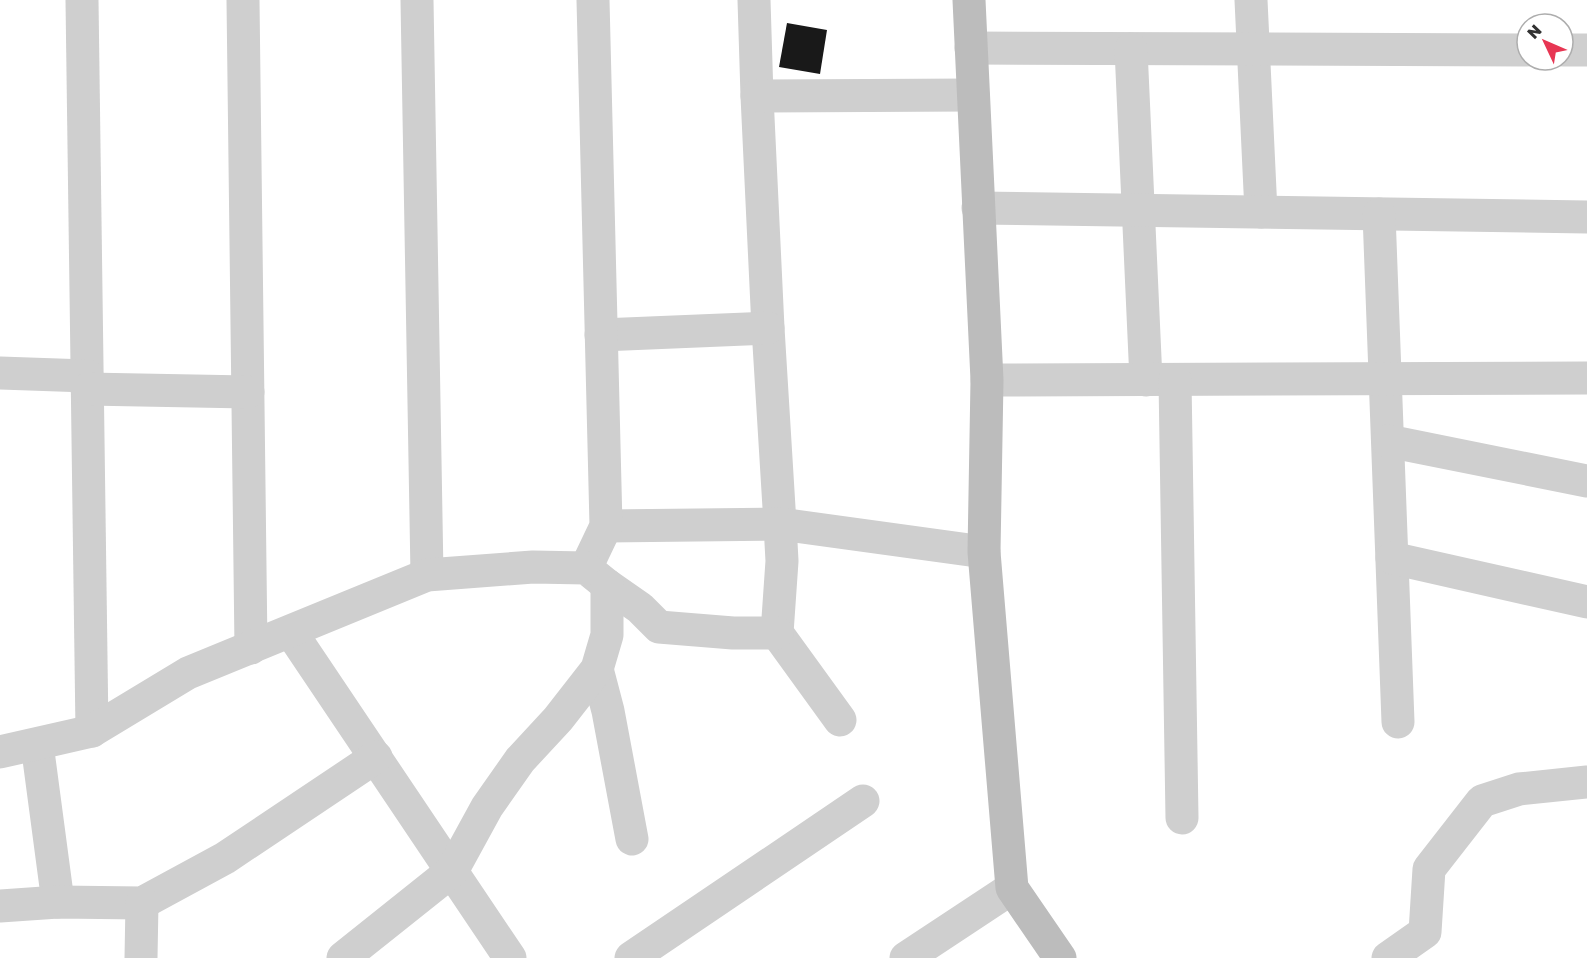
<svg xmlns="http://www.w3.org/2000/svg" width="1587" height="958" viewBox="0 0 1587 958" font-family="'Golos Text',sans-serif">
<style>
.building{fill:#191919}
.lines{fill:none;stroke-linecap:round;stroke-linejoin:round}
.street{stroke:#cfcfcf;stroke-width:33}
.secondary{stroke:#bcbcbc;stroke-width:33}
</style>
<rect width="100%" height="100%" fill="#fff"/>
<polygon class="building" points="787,23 827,30 820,74 779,67"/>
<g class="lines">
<g class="street">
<polyline points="82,0 92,731"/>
<polyline points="243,0 251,648"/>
<polyline points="417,0 427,575"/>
<polyline points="754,0 757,96 768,328 780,524 782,561 777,633 840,720"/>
<polyline points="1251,0 1261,212"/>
<polyline points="971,48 1527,50"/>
<polyline points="1131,49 1146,380"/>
<polyline points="1563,50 1587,50"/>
<polyline points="757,96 973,95"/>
<polyline points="978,208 1587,217"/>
<polyline points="1379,214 1398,722"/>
<polyline points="601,335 768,328"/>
<polyline points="0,373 87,376"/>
<polyline points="987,380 1587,378"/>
<polyline points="1175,380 1182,818"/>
<polyline points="87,389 248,392"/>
<polyline points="1388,441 1587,481"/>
<polyline points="606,526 780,524 984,552"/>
<polyline points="1392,558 1587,602"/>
<polyline points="586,568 606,526 593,0"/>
<polyline points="291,632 510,958"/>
<polyline points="597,669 608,711 632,839"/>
<polyline points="37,744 58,902"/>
<polyline points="0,752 92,731 188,673 427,575 533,567 586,568 607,585 640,608 659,627 733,633 777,633"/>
<polyline points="0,906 58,902 142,903 225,858 376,757"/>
<polyline points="141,958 142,903"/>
<polyline points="343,958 452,871 487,807 520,760 558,719 597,669 607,635 607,585"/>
<polyline points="631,958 863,801"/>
<polyline points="906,958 1012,888"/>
<polyline points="1388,958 1425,932 1429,869 1482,801 1519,789 1587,782"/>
</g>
<polyline class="secondary" points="969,0 987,380 984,552 1012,888 1060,958"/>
</g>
<g transform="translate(1545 42) rotate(314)"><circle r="28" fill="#ffffff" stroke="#adadad" stroke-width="1.5"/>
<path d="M0-4.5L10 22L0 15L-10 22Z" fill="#e73653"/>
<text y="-9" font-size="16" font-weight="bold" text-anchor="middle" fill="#323232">N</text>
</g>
</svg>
